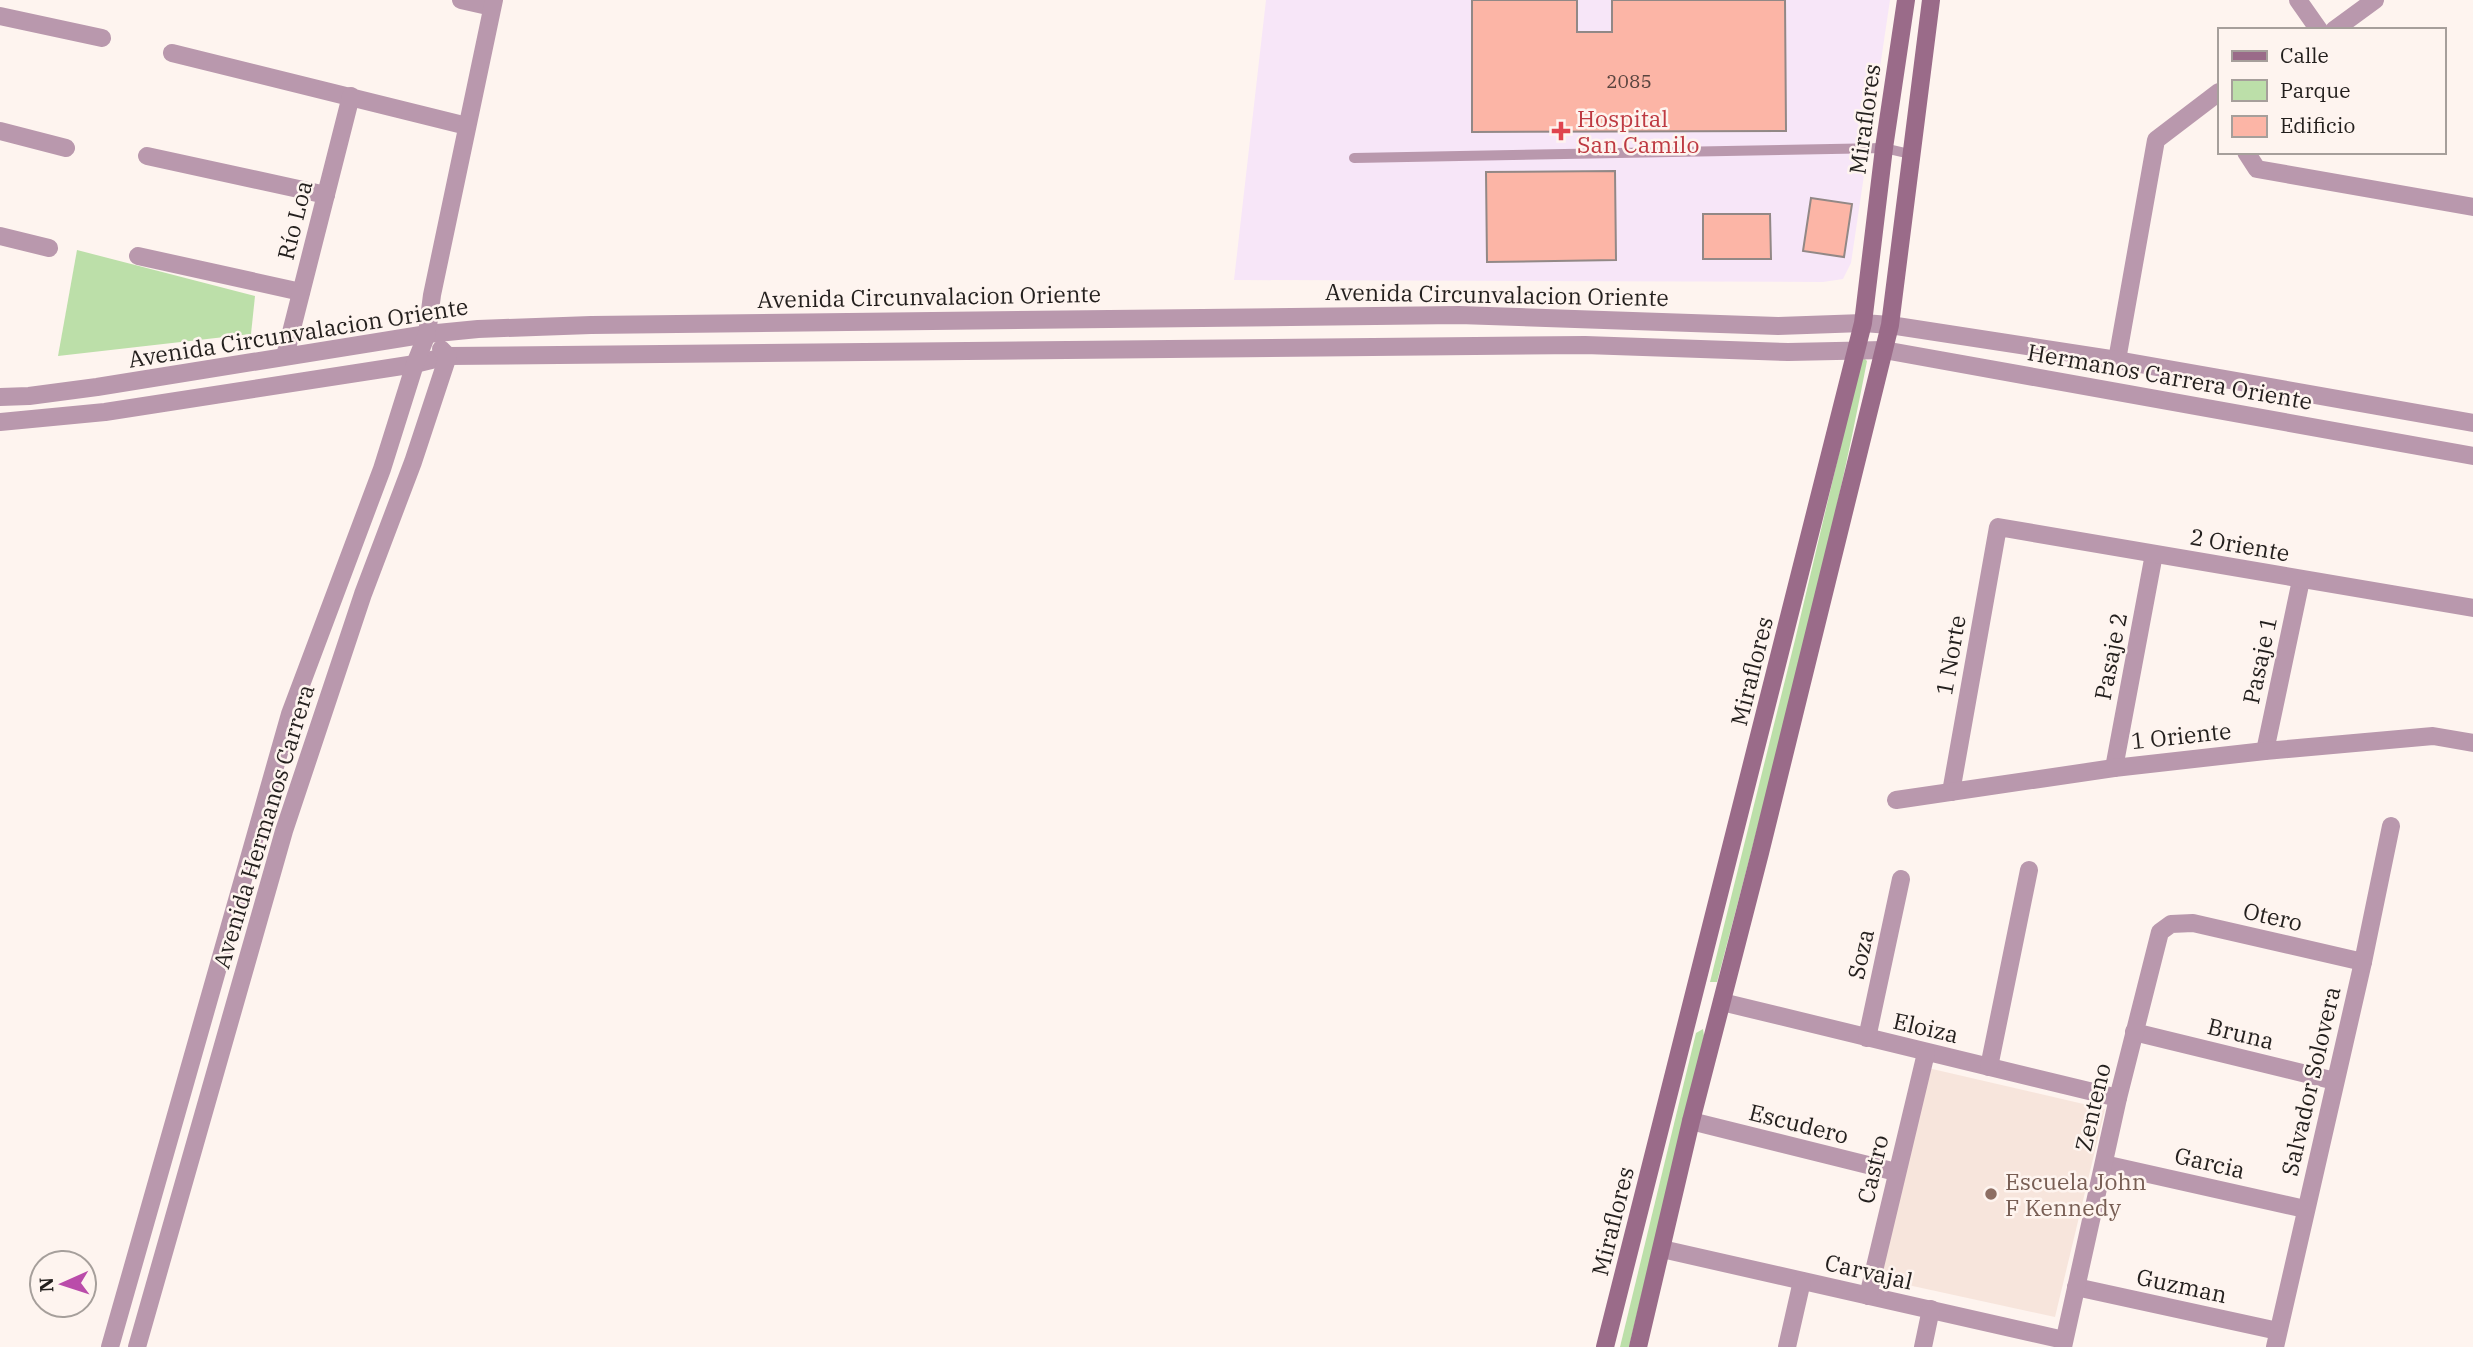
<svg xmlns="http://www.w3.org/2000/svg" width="2473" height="1347" viewBox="0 0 2473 1347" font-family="'IBM Plex Serif',serif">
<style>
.built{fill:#f7e5dc}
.medical{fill:#f7e6f8}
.green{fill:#bcdfa9}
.building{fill:#fcb5a6;stroke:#928886;stroke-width:2}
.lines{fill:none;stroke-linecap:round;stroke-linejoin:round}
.service{stroke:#b998ad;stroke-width:10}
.minor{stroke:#b998ad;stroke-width:18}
.tertiary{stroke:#b998ad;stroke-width:18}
.secondary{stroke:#9a6b89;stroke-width:18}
.health-dot{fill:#e0444e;stroke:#fef4ef;stroke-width:2.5}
.education-dot{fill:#8d6e63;stroke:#fef4ef;stroke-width:2.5}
.labels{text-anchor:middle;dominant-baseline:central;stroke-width:5;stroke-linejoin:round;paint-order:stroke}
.number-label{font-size:19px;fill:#59443f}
.health-label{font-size:23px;fill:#be3a42;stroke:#fef4ef;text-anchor:start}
.street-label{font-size:23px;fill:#231f1d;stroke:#fef4ef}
.education-label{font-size:23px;fill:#785e54;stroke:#fef4ef;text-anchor:start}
</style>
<rect width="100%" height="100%" fill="#fef4ef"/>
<polygon class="built" points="1928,1068 2105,1109 2055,1317 1876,1278"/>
<polygon class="medical" points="1266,0 1890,0 1851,263 1843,279 1823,282 1234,280"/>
<g class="green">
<polygon points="77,250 255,296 251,334 58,356"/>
<path d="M1862,356L1867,361C1827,570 1771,776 1717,982H1710L1795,640Z"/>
<polygon points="1703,1029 1704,1036 1629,1347 1620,1347 1696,1033"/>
</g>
<g class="building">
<polygon points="1472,0 1577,0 1577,32 1612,32 1612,0 1785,0 1786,131 1472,132"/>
<polygon points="1615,171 1616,260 1487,262 1486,172"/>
<polygon points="1811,198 1852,204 1844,257 1803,251"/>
<polygon points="1703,214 1770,214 1771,259 1703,259"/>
</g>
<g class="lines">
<polyline class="service" points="1354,158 1884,148 1910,154"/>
<g class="minor">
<polyline points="461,0 492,7"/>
<polyline points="2298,0 2319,30"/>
<polyline points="0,16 102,38"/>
<polyline points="2334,30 2375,0"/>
<polyline points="172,53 467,126"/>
<polyline points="0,131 66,148"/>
<polyline points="2246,152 2257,169 2473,207"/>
<polyline points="147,156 326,195"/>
<polyline points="0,236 49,248"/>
<polyline points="138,256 301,292"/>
<polyline points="427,334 432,295 494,0"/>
<polyline points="285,356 351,96"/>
<polyline points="2117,360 2156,140 2219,92"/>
<polyline points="2265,751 2301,580"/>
<polyline points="2114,768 2154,554"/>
<polyline points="1951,792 1998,527 2473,608"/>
<polyline points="1896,800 2114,768 2265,751 2433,736 2473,743"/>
<polyline points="1722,1002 2118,1098"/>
<polyline points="2134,1032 2335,1081"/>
<polyline points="1867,1038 1901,879"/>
<polyline points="1989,1067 2029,870"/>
<polyline points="1691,1121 1896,1172"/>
<polyline points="2104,1164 2305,1209"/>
<polyline points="1662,1249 2064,1340"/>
<polyline points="2076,1287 2278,1331"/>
<polyline points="1868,1296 1926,1053"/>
<polyline points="1787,1347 1802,1281"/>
<polyline points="1923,1347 1931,1309"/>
<polyline points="2063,1347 2118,1098 2160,932 2171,924 2193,923 2363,962"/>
<polyline points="2275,1347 2363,962 2391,826"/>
</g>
<g class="tertiary">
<polyline points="0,397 29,396 97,387 427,334 478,329 591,325 1459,315 1778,326 1863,323 1890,325 2117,360 2473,423"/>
<polyline points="0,422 105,412 415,364 448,356 1585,345 1788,352 1884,350 2473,456"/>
<polyline points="110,1347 290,714 382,469 415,364 427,334"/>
<polyline points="137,1347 284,831 363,594 413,462 448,356 441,349"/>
</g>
<g class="secondary">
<polyline points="1605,1347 1863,323 1884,148 1906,0"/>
<polyline points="1638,1347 1691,1121 1760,853 1890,325 1931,0"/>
</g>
</g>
<path class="health-dot" d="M1557.5 120.5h7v7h7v7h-7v7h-7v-7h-7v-7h7z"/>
<circle class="education-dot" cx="1991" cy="1194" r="7"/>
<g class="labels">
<g class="number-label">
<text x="1629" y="81">2085</text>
</g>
<g class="health-label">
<text x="1577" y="118">Hospital<tspan x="1577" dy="26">San Camilo</tspan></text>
</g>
<g class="street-label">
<text transform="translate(1864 119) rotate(-82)">Miraflores</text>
<text transform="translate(294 220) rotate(-76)">Río Loa</text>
<text transform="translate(1497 294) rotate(1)">Avenida Circunvalacion Oriente</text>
<text transform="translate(929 296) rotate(-1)">Avenida Circunvalacion Oriente</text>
<text transform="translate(298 332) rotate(-9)">Avenida Circunvalacion Oriente</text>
<text transform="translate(2170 376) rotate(10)">Hermanos Carrera Oriente</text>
<text transform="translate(2240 544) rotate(10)">2 Oriente</text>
<text transform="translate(1950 655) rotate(-80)">1 Norte</text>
<text transform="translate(2110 656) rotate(-79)">Pasaje 2</text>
<text transform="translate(2259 660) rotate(-78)">Pasaje 1</text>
<text transform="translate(1751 671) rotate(-76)">Miraflores</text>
<text transform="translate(2181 735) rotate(-6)">1 Oriente</text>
<text transform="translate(263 826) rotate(-73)">Avenida Hermanos Carrera</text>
<text transform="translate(2273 916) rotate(13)">Otero</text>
<text transform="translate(1860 954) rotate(-78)">Soza</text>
<text transform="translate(1926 1027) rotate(13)">Eloiza</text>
<text transform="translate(2241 1033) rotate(14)">Bruna</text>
<text transform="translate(2310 1081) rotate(-77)">Salvador Solovera</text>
<text transform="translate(2092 1107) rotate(-77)">Zenteno</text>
<text transform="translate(1799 1123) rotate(14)">Escudero</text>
<text transform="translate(2210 1162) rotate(13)">Garcia</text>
<text transform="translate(1872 1169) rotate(-77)">Castro</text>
<text transform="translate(1612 1221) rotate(-76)">Miraflores</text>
<text transform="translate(1869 1271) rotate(13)">Carvajal</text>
<text transform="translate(2182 1285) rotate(12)">Guzman</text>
</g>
<g class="education-label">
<text x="2005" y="1181">Escuela John<tspan x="2005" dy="26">F Kennedy</tspan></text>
</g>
</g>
<rect x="2218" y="28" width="228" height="126" fill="#fef4ef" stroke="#a69f9b" stroke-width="2"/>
<rect x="2232" y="51" width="35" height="10" fill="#9a6b89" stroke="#a69f9b" stroke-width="2"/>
<text x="2280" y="63" font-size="21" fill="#231f1d">Calle</text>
<rect x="2232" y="80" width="35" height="21" fill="#bcdfa9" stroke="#a69f9b" stroke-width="2"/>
<text x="2280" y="98" font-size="21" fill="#231f1d">Parque</text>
<rect x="2232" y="116" width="35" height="21" fill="#fcb5a6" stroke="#a69f9b" stroke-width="2"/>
<text x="2280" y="133" font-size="21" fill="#231f1d">Edificio</text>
<g transform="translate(63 1284) rotate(267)"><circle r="33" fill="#fef4ef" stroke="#a69f9b" stroke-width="2"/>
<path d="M0-5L12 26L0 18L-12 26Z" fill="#ba4caa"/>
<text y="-10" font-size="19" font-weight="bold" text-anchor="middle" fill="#231f1d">N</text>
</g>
</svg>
